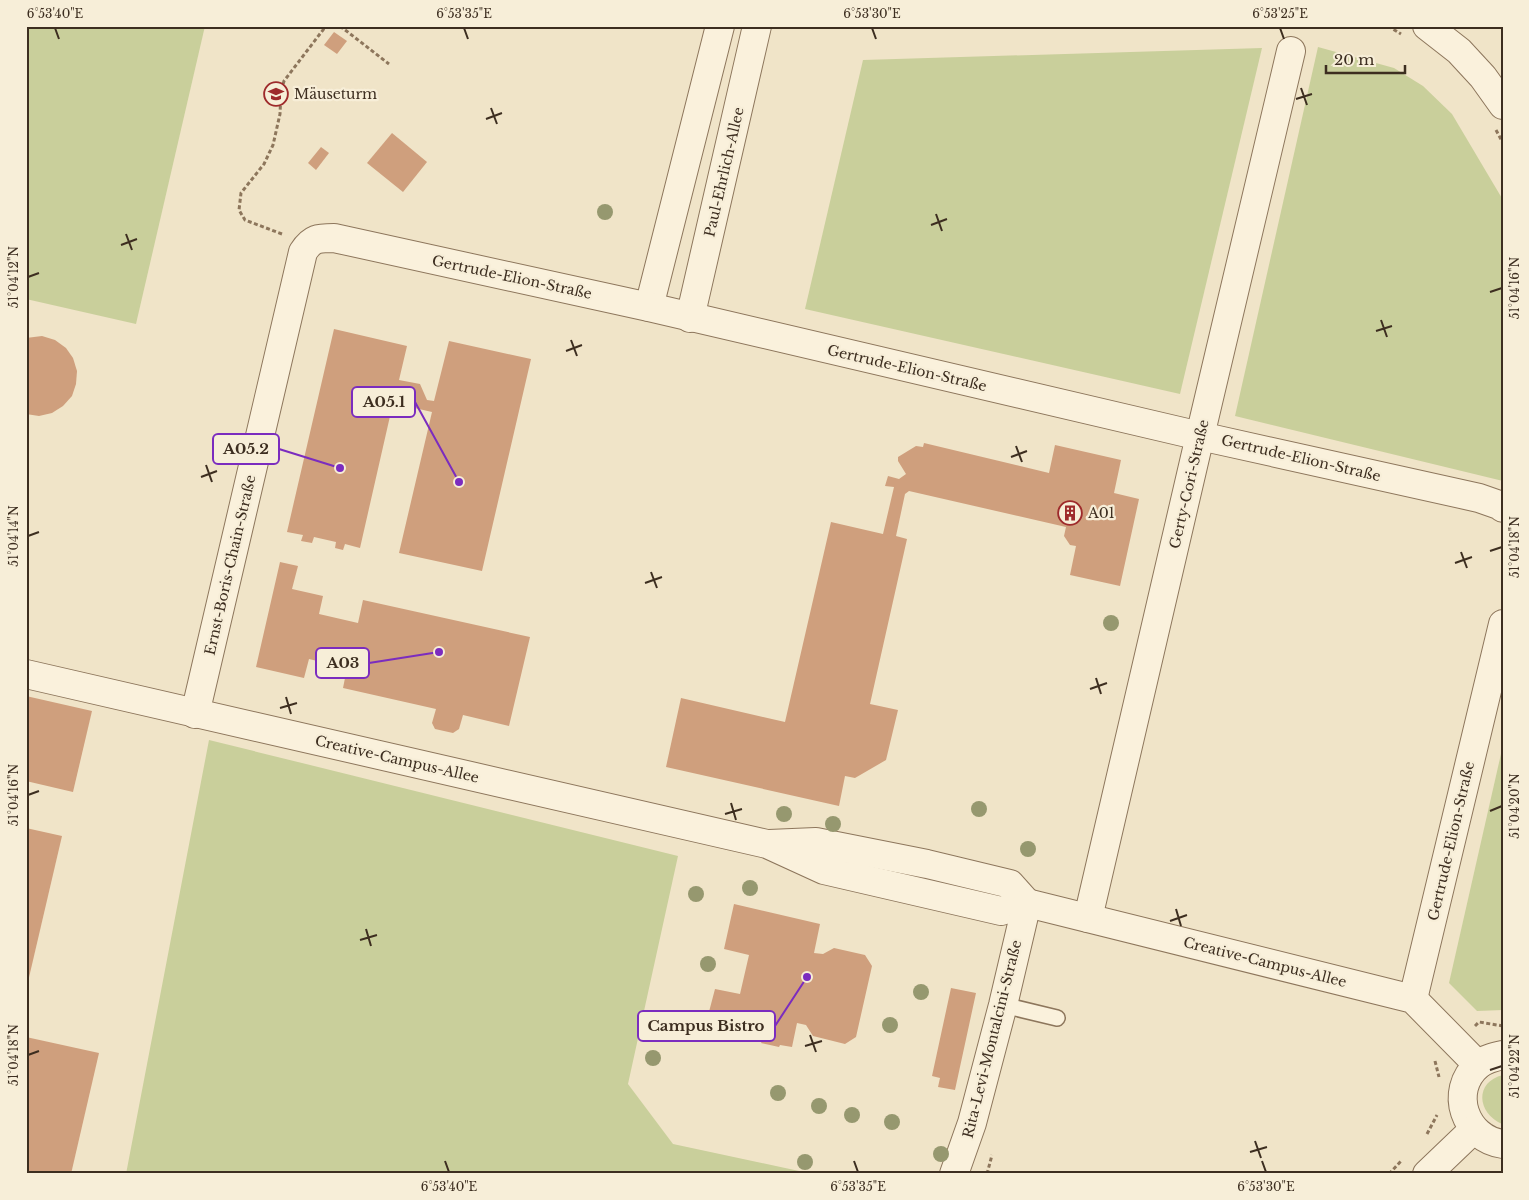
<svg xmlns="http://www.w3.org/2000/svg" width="1529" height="1200" viewBox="0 0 1529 1200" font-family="'Libre Baskerville',serif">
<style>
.green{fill:#c9cf9b}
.building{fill:#cf9f7d}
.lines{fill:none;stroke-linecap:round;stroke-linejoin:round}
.service-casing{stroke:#8d765c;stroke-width:18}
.minor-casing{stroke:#8d765c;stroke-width:30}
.tertiary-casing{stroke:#8d765c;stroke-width:30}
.path{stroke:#8d765c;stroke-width:3;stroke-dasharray:4 2.5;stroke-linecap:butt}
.service{stroke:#faf1dc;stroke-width:15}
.minor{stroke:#faf1dc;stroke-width:28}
.tertiary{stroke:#faf1dc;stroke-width:28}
.tree{fill:#96986f}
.ticks{fill:none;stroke:#3d2e20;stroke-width:2}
.labels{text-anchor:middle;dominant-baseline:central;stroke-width:4.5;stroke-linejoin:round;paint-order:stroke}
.poi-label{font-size:14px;fill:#3d2e20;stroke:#f7eed8;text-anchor:start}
.street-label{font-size:14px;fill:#3d2e20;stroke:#f7eed8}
.leader{fill:none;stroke:#7b2cbf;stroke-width:2}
.callout-dot{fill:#7b2cbf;stroke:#f7eed8;stroke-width:2}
.callout{fill:#f7eed8;stroke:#7b2cbf;stroke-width:2}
.callout-label{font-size:15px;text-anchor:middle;font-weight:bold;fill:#3d2e20}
.neatline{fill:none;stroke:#3d2e20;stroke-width:2}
.ticks-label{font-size:12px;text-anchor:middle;fill:#3d2e20}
</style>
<rect width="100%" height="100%" fill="#f0e4c8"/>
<g class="green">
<polygon points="26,26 205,26 136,324 26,299"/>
<polygon points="1318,47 1394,68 1423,86 1452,114 1503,200 1503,481 1235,416"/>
<polygon points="1262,48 1180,394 805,309 863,60"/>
<polygon points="209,740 678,856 628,1084 673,1144 813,1174 126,1174"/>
<polygon points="1503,745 1503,1010 1477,1011 1449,983"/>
<path d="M1503,1075V1124H1502C1477,1113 1474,1082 1503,1075Z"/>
</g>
<g class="building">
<polygon points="334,32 347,41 337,54 324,45"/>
<polygon points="392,133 427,162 403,192 367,163"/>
<polygon points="321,147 329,153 316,170 308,163"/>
<polygon points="334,329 407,346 399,380 420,384 427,400 434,401 449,341 531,359 482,571 399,553 432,412 393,403 360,548 345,544 343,550 335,548 336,542 314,537 312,543 301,541 303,535 287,532"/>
<polygon points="42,336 55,340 66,348 73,358 77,371 76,384 72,396 63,406 52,413 39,416 26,414 26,338"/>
<polygon points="924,443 1049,473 1055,445 1121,460 1114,493 1139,499 1120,586 1070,575 1076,546 1070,545 1064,536 1066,527 909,491 905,494 896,536 907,539 870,704 898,710 886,760 855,778 845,776 839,806 666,767 681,698 785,722 831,522 883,534 894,487 885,486 888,476 899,479 906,474 898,461 898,457 916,446 923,447"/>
<polygon points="280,562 298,566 292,589 323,596 319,614 358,623 363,600 530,637 509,726 463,715 459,729 453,733 435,729 432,723 436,709 343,688 347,668 309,659 304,678 256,667"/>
<polygon points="26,696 92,711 73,792 26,781"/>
<polygon points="26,828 62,836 27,986 26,986"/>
<polygon points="734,904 820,924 814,953 823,954 834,948 865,955 872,966 856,1037 845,1044 813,1036 806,1025 797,1023 792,1047 780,1045 779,1047 761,1043 762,1041 705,1027 715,989 740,994 749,955 724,949"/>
<polygon points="951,988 976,993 955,1090 938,1087 940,1078 932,1076"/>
<polygon points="26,1037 99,1053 71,1174 26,1174"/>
</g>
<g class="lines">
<g class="service-casing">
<polyline id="service" points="1003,1005 1057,1018"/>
</g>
<g class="minor-casing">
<g id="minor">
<polyline points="649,307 720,26"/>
<polyline points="690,318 757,26"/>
<polyline points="26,674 767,844 824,870 1001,911 1027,903 1413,999 1478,1065"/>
<path d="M195,714L303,252C312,238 318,238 334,238L649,307L1200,436L1479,498L1499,505L1503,508"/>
<polyline points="769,844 816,842 927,864 1010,884 1027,903"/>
<polyline points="1088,918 1200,436 1291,51"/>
<polyline points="1413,999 1503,624"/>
<polyline points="954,1174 972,1123 1003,1005 1027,903"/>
</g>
</g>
<g class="tertiary-casing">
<g id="tertiary">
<polyline points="1427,26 1459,51 1483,77 1503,105"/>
<path d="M1503,1055C1494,1057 1485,1059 1478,1065C1448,1091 1465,1139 1503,1144"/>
<polyline points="1427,1174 1473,1130"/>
</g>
</g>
<g class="path">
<polyline points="340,26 389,64"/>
<polyline points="1388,26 1401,34"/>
<polyline points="1496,130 1503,143"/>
<polyline points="282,234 245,220 239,210 241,193 264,164 273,145 280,114 281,92 284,81 326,26"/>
<polyline points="1475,1026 1479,1022 1503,1026"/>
<polyline points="1435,1061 1439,1077"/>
<polyline points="1427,1134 1437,1115"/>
<polyline points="987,1174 992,1155"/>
<polyline points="1389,1174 1402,1160"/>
</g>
<use href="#service" class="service"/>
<use href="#minor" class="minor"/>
<use href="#tertiary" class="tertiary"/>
</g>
<g class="tree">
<circle cx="605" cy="212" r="8"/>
<circle cx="1111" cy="623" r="8"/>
<circle cx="979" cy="809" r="8"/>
<circle cx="784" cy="814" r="8"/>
<circle cx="833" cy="824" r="8"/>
<circle cx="1028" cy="849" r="8"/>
<circle cx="750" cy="888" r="8"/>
<circle cx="696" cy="894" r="8"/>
<circle cx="708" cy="964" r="8"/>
<circle cx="921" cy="992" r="8"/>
<circle cx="890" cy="1025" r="8"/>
<circle cx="653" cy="1058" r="8"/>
<circle cx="778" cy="1093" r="8"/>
<circle cx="819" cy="1106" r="8"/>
<circle cx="852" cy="1115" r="8"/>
<circle cx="892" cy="1122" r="8"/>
<circle cx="941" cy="1154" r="8"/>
<circle cx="805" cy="1162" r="8"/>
</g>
<path class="ticks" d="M55,28L59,39M464,28L468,39M872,28L876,39M1280,28L1284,39M1301,88L1307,105M1296,99L1312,94M491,108L497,124M486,119L502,113M936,214L942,231M931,225L947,219M126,234L132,250M121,245L137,239M28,277L39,273M1490,292L1502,288M1381,320L1387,337M1376,331L1392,326M571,340L577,356M566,351L582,345M1016,446L1022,462M1011,457L1027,451M206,465L212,482M201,477L217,471M28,536L39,532M1490,551L1502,547M1461,552L1467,568M1455,563L1472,557M651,572L657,588M645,583L662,577M1096,678L1101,694M1090,689L1107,683M286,697L291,714M280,708L297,703M28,795L39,791M731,803L736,820M1490,811L1502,806M725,814L742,809M1176,909L1181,926M1170,921L1187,915M366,929L371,946M360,940L377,935M810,1035L816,1052M805,1046L822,1041M28,1055L39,1051M1490,1070L1502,1066M1255,1141L1261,1158M1250,1152L1267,1147M445,1161L449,1172M854,1161L858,1172M1262,1161L1266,1172"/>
<defs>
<g id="school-ring" transform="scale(1.25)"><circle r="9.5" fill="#f7eed8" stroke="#9e2a2b" stroke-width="1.5"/><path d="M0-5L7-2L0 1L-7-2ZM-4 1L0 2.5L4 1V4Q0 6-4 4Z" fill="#9e2a2b"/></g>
<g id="building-ring" transform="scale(1.25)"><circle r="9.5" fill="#f7eed8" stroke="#9e2a2b" stroke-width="1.5"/><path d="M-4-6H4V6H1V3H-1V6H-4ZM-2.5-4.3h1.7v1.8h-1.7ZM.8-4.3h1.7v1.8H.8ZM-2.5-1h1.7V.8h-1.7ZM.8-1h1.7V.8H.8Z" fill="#9e2a2b"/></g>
</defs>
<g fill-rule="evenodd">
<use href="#school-ring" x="276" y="94"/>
<use href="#building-ring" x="1070" y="513"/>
</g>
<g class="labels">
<g class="poi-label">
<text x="294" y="94">Mäuseturm</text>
<text x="1088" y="513">A01</text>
</g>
<g class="street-label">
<text transform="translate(724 172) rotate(-77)">Paul-Ehrlich-Allee</text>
<text transform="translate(512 277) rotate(12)">Gertrude-Elion-Straße</text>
<text transform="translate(907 368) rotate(13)">Gertrude-Elion-Straße</text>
<text transform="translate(1301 458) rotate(13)">Gertrude-Elion-Straße</text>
<text transform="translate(1189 484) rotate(-77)">Gerty-Cori-Straße</text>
<text transform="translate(230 565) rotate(-77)">Ernst-Boris-Chain-Straße</text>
<text transform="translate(397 759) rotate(13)">Creative-Campus-Allee</text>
<text transform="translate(1451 841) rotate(-77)">Gertrude-Elion-Straße</text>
<text transform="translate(1265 962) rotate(14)">Creative-Campus-Allee</text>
<text transform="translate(992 1039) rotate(-76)">Rita-Levi-Montalcini-Straße</text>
</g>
</g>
<path class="leader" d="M459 482L415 402M340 468L279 449M439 652L369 663M807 977L775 1026"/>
<g class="callout-dot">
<circle cx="459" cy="482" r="5"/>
<circle cx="340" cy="468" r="5"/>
<circle cx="439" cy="652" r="5"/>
<circle cx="807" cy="977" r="5"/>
</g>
<g class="callout">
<rect x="352" y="387" width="63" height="30" rx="5"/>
<rect x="213" y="434" width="66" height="30" rx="5"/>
<rect x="316" y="648" width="53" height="30" rx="5"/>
<rect x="638" y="1011" width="137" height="30" rx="5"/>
</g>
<g class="callout-label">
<text x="384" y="407">A05.1</text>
<text x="246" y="454">A05.2</text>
<text x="343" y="668">A03</text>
<text x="706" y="1031">Campus Bistro</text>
</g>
<rect width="1529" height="1200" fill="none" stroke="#f7eed8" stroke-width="55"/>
<path d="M1326 65v8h79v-8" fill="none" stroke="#3d2e20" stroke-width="2.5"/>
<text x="1334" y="65" font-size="15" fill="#3d2e20" stroke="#f7eed8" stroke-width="4" paint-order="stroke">20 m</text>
<rect x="28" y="28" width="1474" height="1144" class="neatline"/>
<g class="ticks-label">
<text x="55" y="18">6°53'40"E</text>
<text x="464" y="18">6°53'35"E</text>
<text x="872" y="18">6°53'30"E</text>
<text x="1280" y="18">6°53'25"E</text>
<text transform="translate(14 277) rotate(-90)" y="4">51°04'12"N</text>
<text transform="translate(1515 288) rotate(-90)" y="4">51°04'16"N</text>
<text transform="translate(14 536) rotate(-90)" y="4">51°04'14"N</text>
<text transform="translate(1515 547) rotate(-90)" y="4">51°04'18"N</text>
<text transform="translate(14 795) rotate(-90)" y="4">51°04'16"N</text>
<text transform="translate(1515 806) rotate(-90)" y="4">51°04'20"N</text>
<text transform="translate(14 1055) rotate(-90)" y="4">51°04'18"N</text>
<text transform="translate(1515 1066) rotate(-90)" y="4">51°04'22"N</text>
<text x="449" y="1191">6°53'40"E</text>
<text x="858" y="1191">6°53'35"E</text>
<text x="1266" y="1191">6°53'30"E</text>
</g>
</svg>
